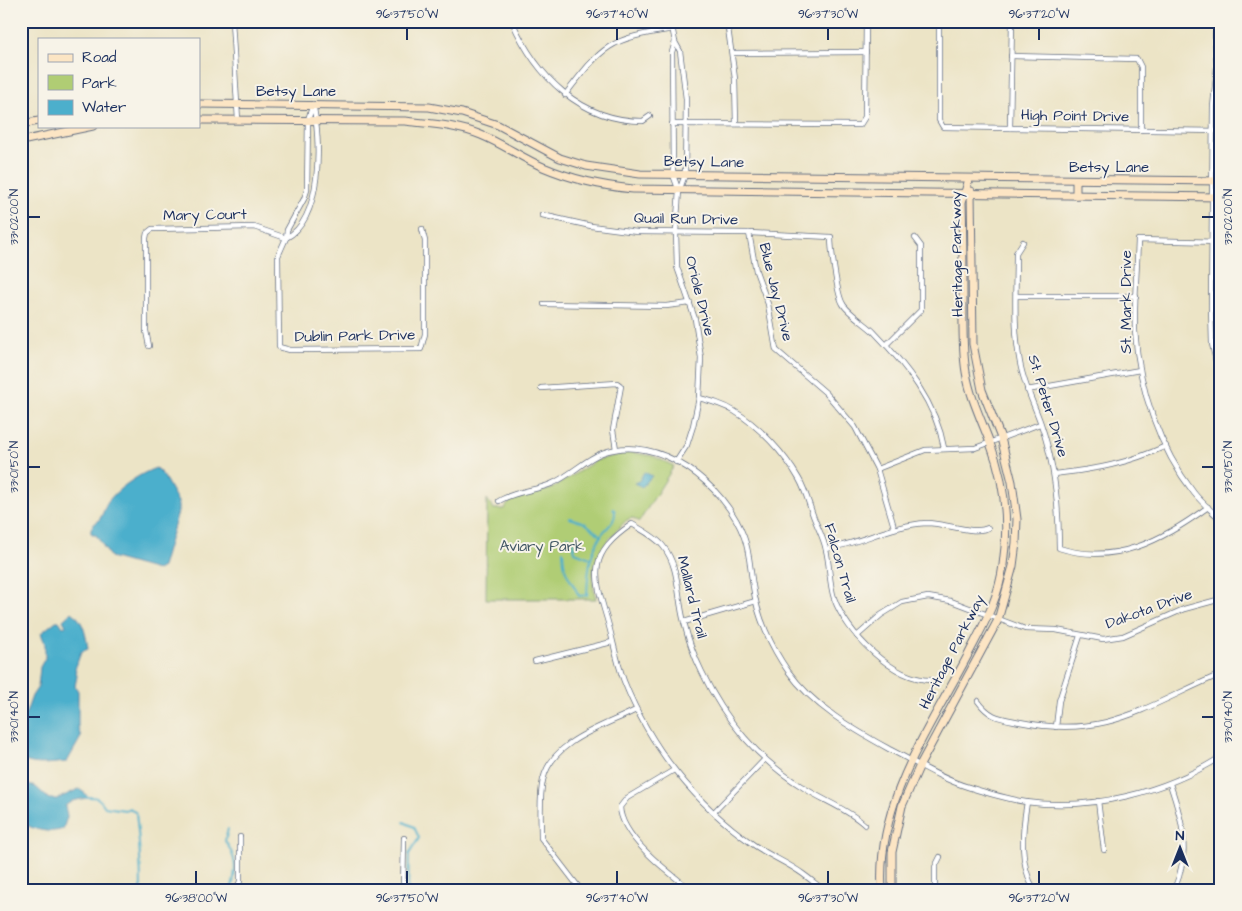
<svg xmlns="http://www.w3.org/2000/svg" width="1242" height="911" viewBox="0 0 1242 911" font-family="'Architects Daughter',sans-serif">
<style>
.green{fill:#b0cd74;stroke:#667e69}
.water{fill:#4cafcc;stroke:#346f95}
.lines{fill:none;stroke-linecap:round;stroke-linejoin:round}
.stream{stroke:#4cafcc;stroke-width:2}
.street-casing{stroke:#646e82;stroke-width:6}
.secondary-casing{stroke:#646e82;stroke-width:9}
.street{stroke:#fff;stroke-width:4.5}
.secondary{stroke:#fce5c4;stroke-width:7}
.ticks{fill:none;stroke:#1b2f5e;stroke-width:2}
.labels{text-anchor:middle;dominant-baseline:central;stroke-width:4;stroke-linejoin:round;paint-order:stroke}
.street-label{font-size:15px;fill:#1b2f5e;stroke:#f7f3e8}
.park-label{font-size:15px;fill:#405664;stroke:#f7f3e8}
.neatline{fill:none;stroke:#1b2f5e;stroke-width:2}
.ticks-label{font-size:12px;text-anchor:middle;fill:#1b2f5e}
</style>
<rect width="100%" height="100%" fill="#f7f3e8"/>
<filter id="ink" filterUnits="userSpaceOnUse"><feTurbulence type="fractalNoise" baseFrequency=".02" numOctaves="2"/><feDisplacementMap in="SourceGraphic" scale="10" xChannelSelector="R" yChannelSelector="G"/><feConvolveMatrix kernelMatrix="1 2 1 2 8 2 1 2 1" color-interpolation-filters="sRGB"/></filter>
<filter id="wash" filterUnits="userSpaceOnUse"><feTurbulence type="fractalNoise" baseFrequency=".0096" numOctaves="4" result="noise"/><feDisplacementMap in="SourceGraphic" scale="20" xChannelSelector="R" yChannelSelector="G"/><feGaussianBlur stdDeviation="1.12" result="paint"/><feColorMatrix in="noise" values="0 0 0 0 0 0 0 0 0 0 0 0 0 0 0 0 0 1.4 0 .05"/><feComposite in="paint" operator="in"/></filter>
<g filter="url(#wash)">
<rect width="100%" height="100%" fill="#ece4c6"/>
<path class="green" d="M630,452L653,456L674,466L639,522L633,518C626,519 625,522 621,526C599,549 587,566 596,599H486L487,499L494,509H504L513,498L551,489L597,460Z"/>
<g class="water">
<path d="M156,468L163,475L178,502V512L162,567L157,570L110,557L97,536L91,533C90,524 97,524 101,517C104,512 105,504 110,499C120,487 141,473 156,468Z"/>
<polygon points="644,472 652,476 642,487 634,483 639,481"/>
<path d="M72,612C84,621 86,635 88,649L81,652L75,669L77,676L75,686L78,691V728L81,737L67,762C52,763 35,767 21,759V715L26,713L32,696L38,687L40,667L45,658V644L41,633L56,621H59L63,627L66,626L63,620Z"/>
<path d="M25,784L36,787L49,799H57L79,789L86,794V798L72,801L65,806L67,817L63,829C51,834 31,830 21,821V786Z"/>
</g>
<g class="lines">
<g class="stream">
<polyline points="570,518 585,523 601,536"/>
<polyline points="568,536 572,539 575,552 590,558"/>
<path d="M563,551C564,576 569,575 579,596L587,595C588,571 589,554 602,534C608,526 616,522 615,511L613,509"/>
<polyline points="21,781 27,786"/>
<path d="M84,797C96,797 98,796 105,807L125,810L130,808L136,813C139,838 141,863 141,890"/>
<polyline points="404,822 414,827 419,838 409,854 408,890"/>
<path d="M228,829L225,841C237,858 237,870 231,890"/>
</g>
</g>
</g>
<g filter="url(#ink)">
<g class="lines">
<g class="street-casing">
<g id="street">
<polyline points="232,21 238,120"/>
<path d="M512,21C536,76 580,121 643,121L650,116"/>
<polyline points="671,21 675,42 680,51 686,99 685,175 679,191 676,232 677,267 695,319 701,358 699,398 693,426 687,445 676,462"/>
<polyline points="727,21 735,79 736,124"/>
<polyline points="939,21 939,120 943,127 1221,131"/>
<polyline points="1218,21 1215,35 1217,66 1213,107 1211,307 1212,344 1221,383"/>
<polyline points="675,42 672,52 673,175 679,191"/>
<polyline points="733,53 866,52"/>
<polyline points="1011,56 1137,59 1141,67 1141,130"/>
<path d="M565,95C604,44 609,39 673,29"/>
<polyline points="672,124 860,125 865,117 866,21"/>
<polyline points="1010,128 1012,21"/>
<path d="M542,215L591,226L637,232L749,233L831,237C831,249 837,295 843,304C848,313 866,324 874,332C906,365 936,403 944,448"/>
<polyline points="749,233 756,271 768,304 776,350 826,393 855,427 877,469 894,527"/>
<path d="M286,238C323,219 321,139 313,104L308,120L307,190L304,199L287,230L286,238L278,256L279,347L290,350L421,349L425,334V241L422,229"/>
<path d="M1023,242L1016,253C1016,290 1013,327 1020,363C1024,385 1034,404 1041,424C1055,465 1059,505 1059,548C1115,566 1163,540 1208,507"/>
<path d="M1221,242L1138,240C1137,270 1134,301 1135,331C1139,389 1159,448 1194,493C1202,503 1212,511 1221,520"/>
<polyline points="1016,296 1136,296"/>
<polyline points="544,304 666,306 690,303"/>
<polyline points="886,345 921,310 921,246 915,238"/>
<polyline points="149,346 146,331 146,238 147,233 152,229 254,227 286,238"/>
<polyline points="541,388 617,383 621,386 613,430 616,449"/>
<polyline points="1027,390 1140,370"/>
<path d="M699,398C711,401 723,404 734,411C759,426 785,454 799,479C806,491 809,505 814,518C818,528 824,539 826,550C830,566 829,583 834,598C846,633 893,680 931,680"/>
<polyline points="877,469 925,450 975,448 1040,424"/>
<path d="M1054,474C1097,469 1127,464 1166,446"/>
<path d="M499,501C515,491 534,491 551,484C570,476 584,460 602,453C659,432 725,485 744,537C750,553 750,570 753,586C757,616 771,647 788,671C814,707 851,728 889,749C915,762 941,779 968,787C987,793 1007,799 1026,802C1093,811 1165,792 1221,757"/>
<path d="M826,549C861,543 891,525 927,523C945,523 973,535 988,528"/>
<polyline points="684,622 756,601"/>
<polyline points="857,636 881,615 902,602 928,597 951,601 1025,629 1056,630 1103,639 1123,636 1184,609 1221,599"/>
<polyline points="535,661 612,642"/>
<path d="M978,701C990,718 1000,718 1020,722C1107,740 1147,705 1221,674"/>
<polyline points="1056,727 1059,701 1080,636"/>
<path d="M674,770L627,798L620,807C621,837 668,872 691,890"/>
<path d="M1170,784C1183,822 1191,851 1174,890"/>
<polyline points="1098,801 1104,850"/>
<path d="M1027,802C1022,832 1019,862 1034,890"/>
<polyline points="714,812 765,759"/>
<polyline points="237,890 240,881 240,837"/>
<polyline points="403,890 404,838"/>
<path d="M581,890L541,838C541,819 539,798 543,780C552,740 605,726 636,710"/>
<path d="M824,890C817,885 810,879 803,874C788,863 770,856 754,845C695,804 650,747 624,681C616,660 613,639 607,619C593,573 588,554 632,524C642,530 656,537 663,546C680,567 677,597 684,622C688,639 694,656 702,672C724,719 759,761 804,788C824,801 848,809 865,825"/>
<polyline points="935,890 935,867 940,857"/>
</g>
</g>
<g class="secondary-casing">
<g id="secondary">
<polyline points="199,104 429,107 462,113 498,125 560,158 586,166 640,174 1221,181"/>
<path d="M199,120L405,121C431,124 457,125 481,135C503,144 522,158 543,167C571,179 603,186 633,189L1221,197"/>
<polyline points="21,124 39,121"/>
<polyline points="21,141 93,126"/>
<polyline points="1076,180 1076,195"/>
<path d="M882,890C876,801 930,728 969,653C984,624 999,598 1003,565C1009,524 1005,482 990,443C981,419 970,397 966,372C962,348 963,324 963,300C963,267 963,234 962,202L969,179"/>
<polyline points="892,890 892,852 902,806 920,765 998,620 1013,566 1016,543 1017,519 1012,482 1001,438 982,390 973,344 971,191"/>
</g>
</g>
<use href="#street" class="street"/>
<use href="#secondary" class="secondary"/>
</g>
</g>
<path class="ticks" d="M407,28V40M617,28V40M828,28V40M1039,28V40M28,217H40M1202,217H1214M28,467H40M1202,467H1214M28,717H40M1202,717H1214M196,871V884M407,871V884M617,871V884M828,871V884M1039,871V884"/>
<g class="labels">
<g class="street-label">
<text x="296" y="91">Betsy Lane</text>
<text transform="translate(1075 116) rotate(1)">High Point Drive</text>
<text transform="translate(704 162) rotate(1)">Betsy Lane</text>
<text x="1109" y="167">Betsy Lane</text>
<text transform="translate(205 215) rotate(-1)">Mary Court</text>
<text transform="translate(686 219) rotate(1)">Quail Run Drive</text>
<text transform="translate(957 254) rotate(-91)">Heritage Parkway</text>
<text transform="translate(776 292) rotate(76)">Blue Jay Drive</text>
<text transform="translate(700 296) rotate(76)">Oriole Drive</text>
<text transform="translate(1126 302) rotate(-90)">St. Mark Drive</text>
<text transform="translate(355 336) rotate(-1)">Dublin Park Drive</text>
<text transform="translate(1048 406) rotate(73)">St. Peter Drive</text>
<text transform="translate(840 563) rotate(74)">Falcon Trail</text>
<text transform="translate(692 597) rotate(76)">Mallard Trail</text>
<text transform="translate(1149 609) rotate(-20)">Dakota Drive</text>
<text transform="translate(952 652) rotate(-63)">Heritage Parkway</text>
</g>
<g class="park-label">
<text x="542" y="546">Aviary Park</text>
</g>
</g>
<rect width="1242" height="911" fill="none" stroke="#f7f3e8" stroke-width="55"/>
<rect x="38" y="38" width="162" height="90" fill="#f7f3e8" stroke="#9fa5b1"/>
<rect x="48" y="54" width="25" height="8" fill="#fce5c4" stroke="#9fa5b1"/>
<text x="82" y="62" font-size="15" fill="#1b2f5e">Road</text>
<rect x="48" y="75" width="25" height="15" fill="#b0cd74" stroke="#9fa5b1"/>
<text x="82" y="88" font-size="15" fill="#1b2f5e">Park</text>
<rect x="48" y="100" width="25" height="15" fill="#4cafcc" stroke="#9fa5b1"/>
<text x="82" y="112" font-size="15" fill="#1b2f5e">Water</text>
<g transform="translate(1180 848)" stroke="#f7f3e8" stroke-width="4" paint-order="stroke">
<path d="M0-4L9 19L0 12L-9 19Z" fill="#1b2f5e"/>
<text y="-8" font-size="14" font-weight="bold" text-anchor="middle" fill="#1b2f5e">N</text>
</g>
<rect x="28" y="28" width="1186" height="856" class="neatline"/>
<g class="ticks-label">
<text x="407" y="18">96°37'50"W</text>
<text x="617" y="18">96°37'40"W</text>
<text x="828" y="18">96°37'30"W</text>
<text x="1039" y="18">96°37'20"W</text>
<text transform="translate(14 217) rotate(-90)" y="4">33°02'00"N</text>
<text transform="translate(1228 217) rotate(-90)" y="4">33°02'00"N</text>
<text transform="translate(14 467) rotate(-90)" y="4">33°01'50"N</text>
<text transform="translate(1228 467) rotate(-90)" y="4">33°01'50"N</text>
<text transform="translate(14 717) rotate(-90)" y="4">33°01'40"N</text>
<text transform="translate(1228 717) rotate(-90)" y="4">33°01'40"N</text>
<text x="196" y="902">96°38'00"W</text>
<text x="407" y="902">96°37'50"W</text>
<text x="617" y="902">96°37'40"W</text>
<text x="828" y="902">96°37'30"W</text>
<text x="1039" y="902">96°37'20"W</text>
</g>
</svg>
